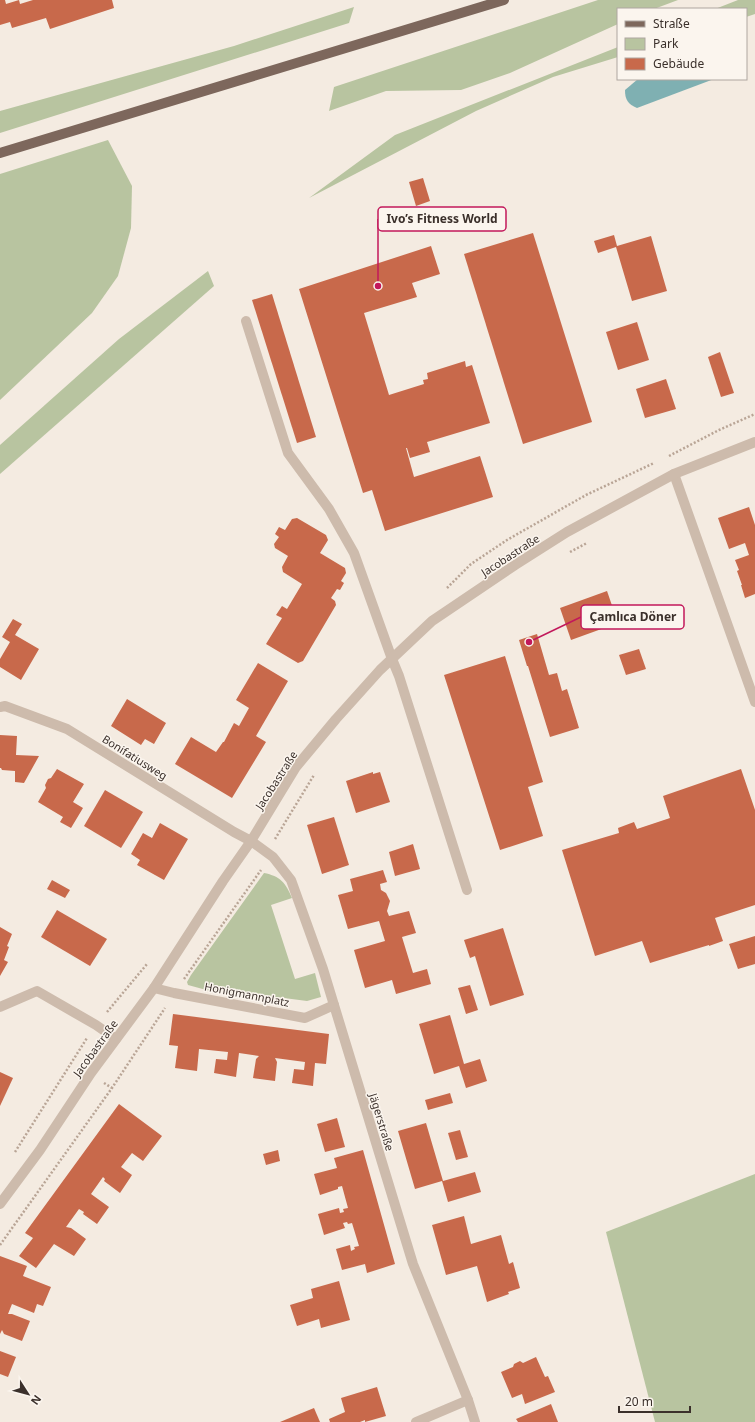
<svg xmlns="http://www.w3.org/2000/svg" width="755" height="1422" viewBox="0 0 755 1422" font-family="'Noto Sans',sans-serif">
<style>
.green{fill:#b8c4a0}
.water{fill:#7fb0b2}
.building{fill:#c8694b}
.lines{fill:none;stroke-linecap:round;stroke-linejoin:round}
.path{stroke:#b9a596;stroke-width:2.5;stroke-dasharray:2 2;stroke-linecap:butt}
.minor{stroke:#cdbbac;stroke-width:10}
.major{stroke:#7d675c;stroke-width:10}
.labels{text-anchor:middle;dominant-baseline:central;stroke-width:3;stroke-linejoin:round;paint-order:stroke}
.street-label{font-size:11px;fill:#3b302b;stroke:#fbf5ee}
.leader{fill:none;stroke:#c2185b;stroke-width:1.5}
.callout-dot{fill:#c2185b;stroke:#fbf5ee;stroke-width:1.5}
.callout{fill:#fbf5ee;stroke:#c2185b;stroke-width:1.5}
.callout-label{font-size:12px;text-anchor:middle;font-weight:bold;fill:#3b302b}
</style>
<rect width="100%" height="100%" fill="#f4ebe1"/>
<g class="green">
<polygon points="598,0 678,0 654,9 618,9 618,24 510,73 461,90 386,91 329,111 334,87"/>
<polygon points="738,0 755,0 755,14 746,17 746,9 715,9"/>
<polygon points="354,7 349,23 0,133 0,111 234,46"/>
<polygon points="618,47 618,57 553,77 476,111 309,198 395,135"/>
<polygon points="108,140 132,186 131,228 118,276 92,313 0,400 0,174"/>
<polygon points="208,271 214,286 0,474 0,445 119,339"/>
<path d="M264,873C280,876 286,883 292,898L271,905L295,979L315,973L321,997L307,1001L284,998L210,991L188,985L187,982L191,975Z"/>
<polygon points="755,1174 755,1422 655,1422 606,1232"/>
</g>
<path class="water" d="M638,79H714L637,108C628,104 625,100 625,90Z"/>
<g class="building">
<polygon points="0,0 5,0 6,4 19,0 20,4 33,0 112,0 114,8 50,29 46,18 12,28 10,22 0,25"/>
<polygon points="423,178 430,201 416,206 409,182"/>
<polygon points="533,233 592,422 523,444 464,254"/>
<polygon points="614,235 617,246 651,236 667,291 632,301 616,247 598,253 594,241"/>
<polygon points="431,246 440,274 412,283 417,297 364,313 389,395 424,384 423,380 428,379 427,373 465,361 466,367 472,365 490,423 427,442 430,452 410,458 407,448 406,448 414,477 480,456 493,497 385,531 372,490 363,493 299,289"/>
<polygon points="272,294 316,437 297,443 252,300"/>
<polygon points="637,322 649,360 618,370 606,332"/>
<polygon points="720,352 734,393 721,397 708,357"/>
<polygon points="666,379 676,409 645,418 636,389"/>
<polygon points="749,507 755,525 755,594 745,598 741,585 742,585 737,571 739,570 735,560 749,555 745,543 729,549 718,518"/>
<polygon points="297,518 326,535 328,540 320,553 345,568 346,573 341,581 344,583 340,590 337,589 331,598 335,601 336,605 303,661 298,663 266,644 282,618 276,615 282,606 287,609 302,584 283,572 282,567 288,556 275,548 274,544 279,537 275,534 279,527 285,530 292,519"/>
<polygon points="607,591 618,623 571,640 560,608"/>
<polygon points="13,619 22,624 15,635 39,649 21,680 0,667 0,659 10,642 2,637"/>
<polygon points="537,634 549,675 557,673 562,691 567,689 579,728 550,737 528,666 527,666 519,640"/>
<polygon points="639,649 646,669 626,675 619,655"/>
<polygon points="505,656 543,782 528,787 543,836 500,850 444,675"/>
<polygon points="258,663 288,681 256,736 266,742 232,798 175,764 191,737 216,752 223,742 224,742 234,723 239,726 249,708 236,700"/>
<polygon points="127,699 166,723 154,744 145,739 141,745 111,726"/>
<polygon points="0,735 17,736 16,755 39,756 24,783 15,782 15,771 2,770 1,768 0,768"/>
<polygon points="57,769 84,784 73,802 83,808 71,828 60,822 63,817 38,802 46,788 45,785 48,779 51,778"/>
<polygon points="741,769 755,810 755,905 715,918 723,941 709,946 709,945 650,963 642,941 595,956 562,850 619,833 618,828 634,822 637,829 670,818 663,796"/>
<polygon points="373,772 373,774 380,772 390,802 356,813 346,781"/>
<polygon points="105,790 143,812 121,848 84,826"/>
<polygon points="334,817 349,865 322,874 307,825"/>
<polygon points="160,823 188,839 164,880 137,865 140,860 131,854 143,833 152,838"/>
<polygon points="413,844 420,869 395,876 389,852"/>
<polygon points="383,870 387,882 380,884 381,890 386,893 390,901 387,911 389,916 409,911 416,933 402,937 413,973 427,969 431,984 396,994 392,980 365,988 354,950 385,941 379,921 348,929 338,895 353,891 350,879"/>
<polygon points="52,880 70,890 65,898 47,889"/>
<polygon points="57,910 107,939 90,966 41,937"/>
<polygon points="0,927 12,934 7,946 9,947 4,960 8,962 0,976"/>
<polygon points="503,928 524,995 490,1006 475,956 470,958 464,940"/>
<polygon points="755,936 755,964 738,969 729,944"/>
<polygon points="470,985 478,1010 466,1014 458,988"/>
<polygon points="173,1014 329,1034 326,1064 315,1063 313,1086 292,1083 294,1069 304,1070 305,1062 275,1058 277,1062 275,1081 253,1078 256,1059 259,1056 239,1053 236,1077 214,1073 216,1059 227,1060 228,1052 199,1049 197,1071 175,1068 178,1046 169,1045"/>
<polygon points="450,1015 464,1064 480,1059 487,1081 466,1088 459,1066 434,1074 419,1024"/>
<polygon points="0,1072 13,1078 0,1106"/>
<polygon points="450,1093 453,1103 428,1110 425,1100"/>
<polygon points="119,1104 162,1136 143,1161 132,1153 121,1167 132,1175 120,1193 104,1181 105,1179 103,1177 91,1194 109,1207 97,1224 83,1214 84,1212 79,1209 66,1227 71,1228 86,1239 74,1256 54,1244 36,1268 19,1256 33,1238 25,1233"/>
<polygon points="337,1118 345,1147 325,1152 317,1124"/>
<polygon points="426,1123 443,1181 475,1172 481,1192 448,1202 442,1181 415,1189 398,1131"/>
<polygon points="460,1130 468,1157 456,1160 448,1133"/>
<polygon points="278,1150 280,1161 266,1165 263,1154"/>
<polygon points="363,1150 395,1264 367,1273 365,1264 342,1270 336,1249 350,1245 351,1251 355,1249 354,1247 359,1246 352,1223 348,1224 347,1222 343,1223 345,1228 324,1235 318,1214 339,1208 340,1213 344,1212 343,1209 348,1208 342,1186 338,1187 338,1189 320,1195 314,1174 337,1168 334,1158"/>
<polygon points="464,1216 471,1244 501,1235 509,1264 513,1262 520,1288 508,1292 509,1294 487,1302 477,1266 446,1275 432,1225"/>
<polygon points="0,1256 27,1266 23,1276 51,1287 43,1306 37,1304 34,1313 12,1304 8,1314 12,1314 30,1321 22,1341 4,1334 2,1330 0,1334"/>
<polygon points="339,1281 350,1320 321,1328 319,1319 297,1326 290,1305 313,1298 311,1289"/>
<polygon points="0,1351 16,1357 8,1377 0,1374"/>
<polygon points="536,1357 545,1377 548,1376 555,1392 525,1404 522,1394 512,1398 501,1372 513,1367 514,1364 520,1361 523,1363"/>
<polygon points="377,1387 386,1416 365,1422 365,1420 360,1422 330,1422 329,1419 345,1412 341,1398"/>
<polygon points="551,1404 558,1422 518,1422 516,1419"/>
<polygon points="314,1408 320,1422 280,1422 292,1417"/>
</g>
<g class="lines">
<g class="path">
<polyline points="669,456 719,430 755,414"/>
<polyline points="570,552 587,543"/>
<polyline points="447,588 471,564 507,540 586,495 654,463"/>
<polyline points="275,839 314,775"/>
<polyline points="184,979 261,870"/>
<polyline points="107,1012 147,964"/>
<polyline points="104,1083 112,1088"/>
<polyline points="15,1152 87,1038"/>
<polyline points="0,1245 112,1088 165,1008"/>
</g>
<g class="minor">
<polyline points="246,321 288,453 329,509 354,553 392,659 399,676 467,890"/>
<polyline points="674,474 755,702"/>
<polyline points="0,707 5,706 67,729 234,832 251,841 273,857 291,880 323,969 413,1264 468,1400 475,1422"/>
<polyline points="154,988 174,993 305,1018 334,1005"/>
<polyline points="0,1007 37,991 96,1025 116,1039"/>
<polyline points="0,1204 40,1150 91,1073 154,988 223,881 251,841 296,767 336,719 380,670 432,621 515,565 567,532 674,474 755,442"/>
<polyline points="416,1422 468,1400"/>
</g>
<polyline class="major" points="0,153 504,0"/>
</g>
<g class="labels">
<g class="street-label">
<text transform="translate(510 555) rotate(-33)">Jacobastraße</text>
<text transform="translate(135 757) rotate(32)">Bonifatiusweg</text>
<text transform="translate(276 780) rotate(-57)">Jacobastraße</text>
<text transform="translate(247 994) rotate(11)">Honigmannplatz</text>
<text transform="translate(95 1048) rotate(-54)">Jacobastraße</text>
<text transform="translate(382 1122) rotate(73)">Jägerstraße</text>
</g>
</g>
<path class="leader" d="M378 286L378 219M529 642L581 617"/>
<g class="callout-dot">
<circle cx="378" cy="286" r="4"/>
<circle cx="529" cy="642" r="4"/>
</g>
<g class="callout">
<rect x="378" y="207" width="128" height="24" rx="4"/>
<rect x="581" y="605" width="103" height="24" rx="4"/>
</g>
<g class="callout-label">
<text x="442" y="223">Ivo’s Fitness World</text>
<text x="633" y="621">Çamlıca Döner</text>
</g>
<rect x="617" y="8" width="130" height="72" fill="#fbf5ee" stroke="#aea6a0"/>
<rect x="625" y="21" width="20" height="6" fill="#7d675c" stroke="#aea6a0"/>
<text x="653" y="28" font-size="12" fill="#3b302b">Straße</text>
<rect x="625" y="38" width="20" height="12" fill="#b8c4a0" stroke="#aea6a0"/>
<text x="653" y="48" font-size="12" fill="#3b302b">Park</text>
<rect x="625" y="58" width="20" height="12" fill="#c8694b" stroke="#aea6a0"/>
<text x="653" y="68" font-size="12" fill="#3b302b">Gebäude</text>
<g transform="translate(28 1394) rotate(126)" stroke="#fbf5ee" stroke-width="3" paint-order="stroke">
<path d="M0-3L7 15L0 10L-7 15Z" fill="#3b302b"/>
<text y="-6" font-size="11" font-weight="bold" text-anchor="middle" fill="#3b302b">N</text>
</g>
<path d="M619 1406v6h71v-6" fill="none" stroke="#3b302b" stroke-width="2"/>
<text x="625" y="1406" font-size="12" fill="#3b302b" stroke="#fbf5ee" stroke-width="3" paint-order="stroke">20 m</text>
</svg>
